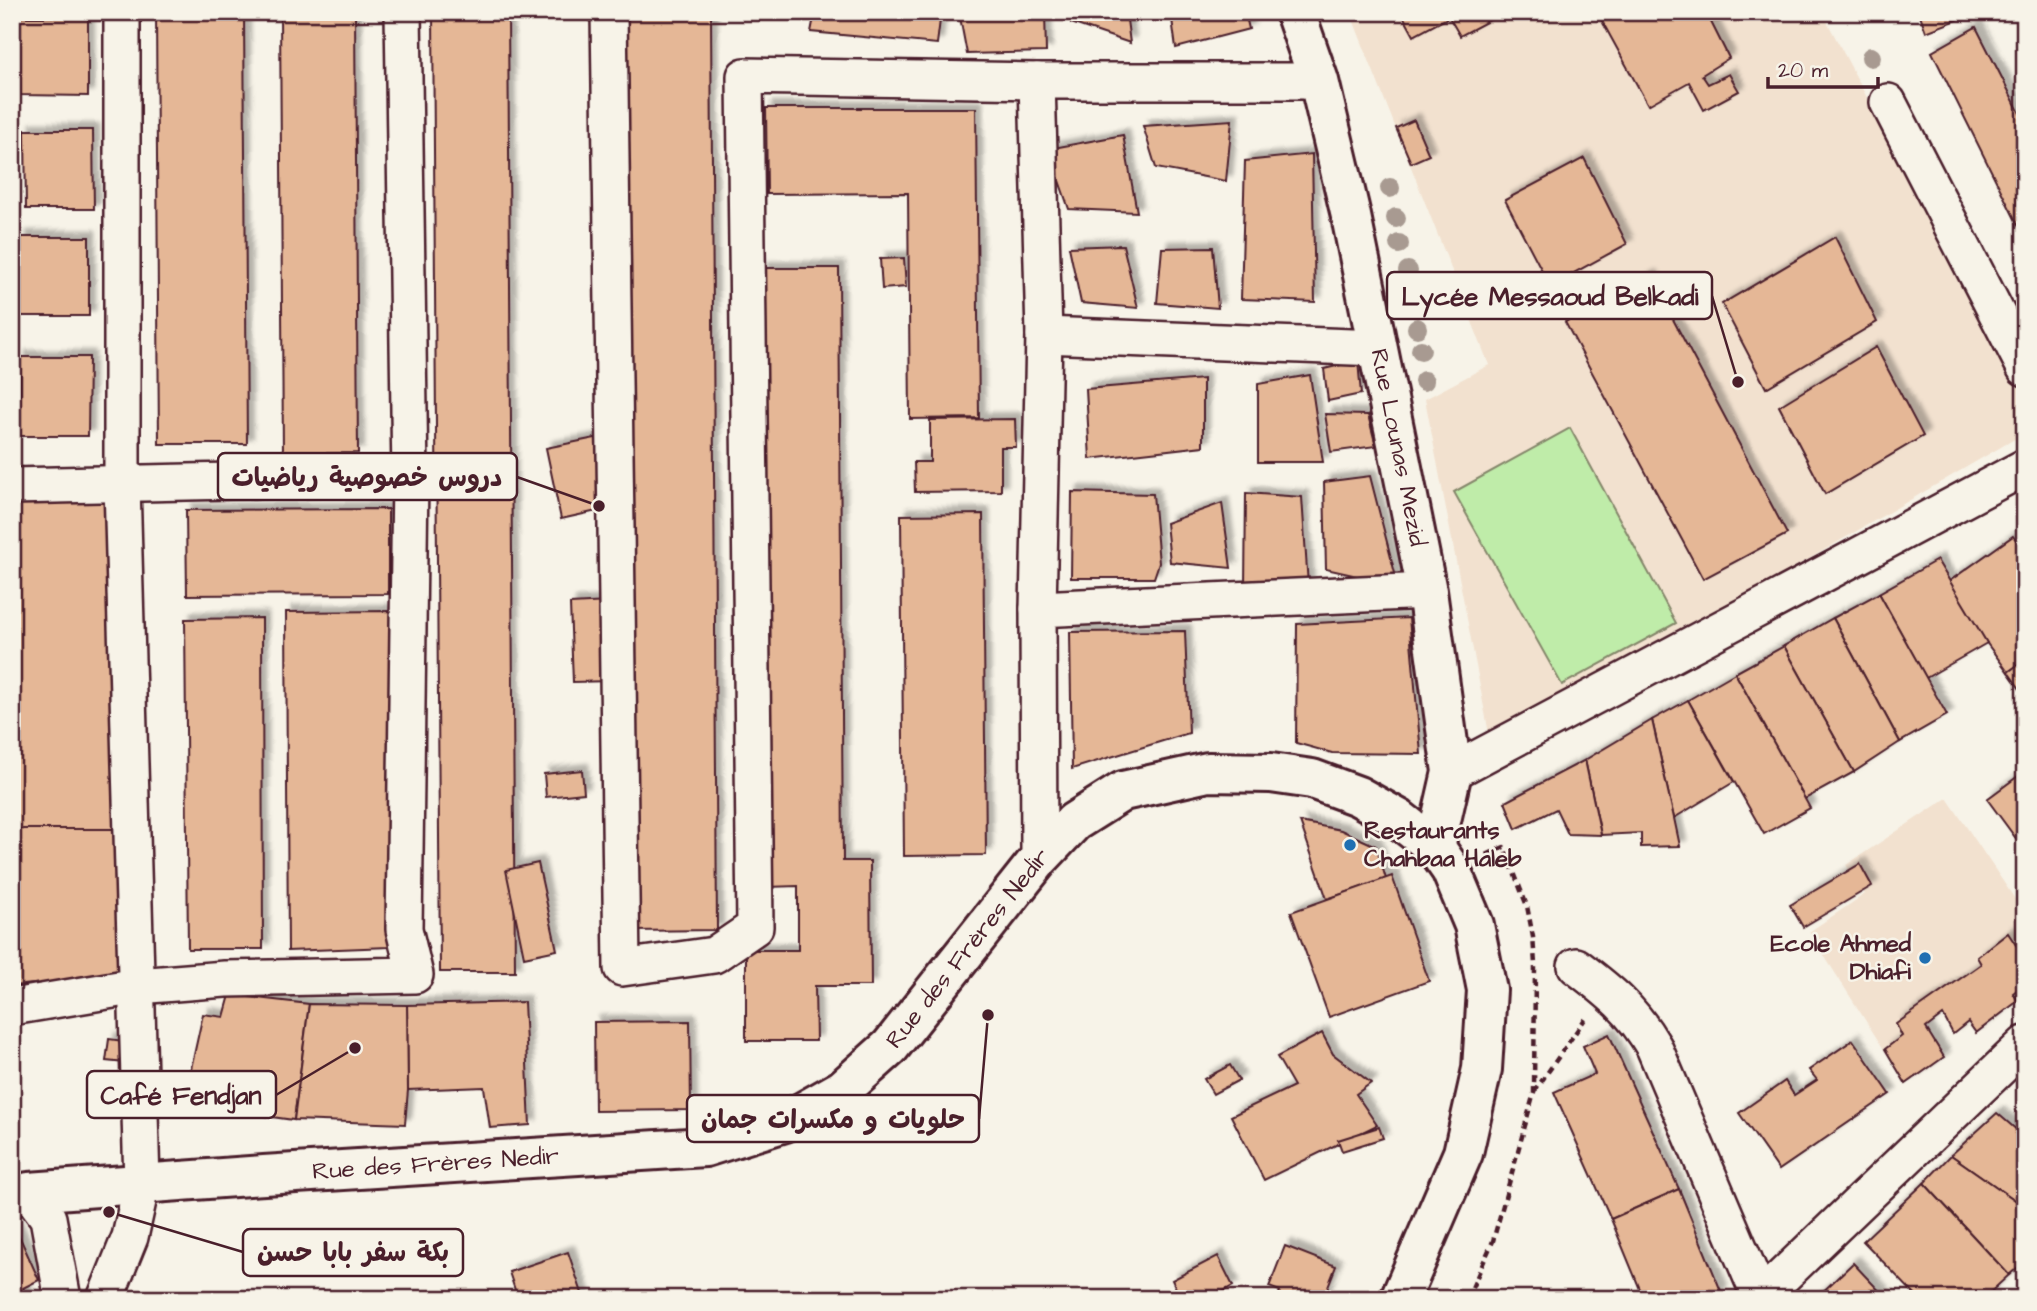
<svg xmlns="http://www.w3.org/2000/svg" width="2037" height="1311" viewBox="0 0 2037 1311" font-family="'Architects Daughter','Playpen Sans Arabic',sans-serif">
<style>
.built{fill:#f2e1cf}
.green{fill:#bfeca9;stroke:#84866a;stroke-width:2}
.building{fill:#e5b796;stroke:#4a1f2b;stroke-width:2;filter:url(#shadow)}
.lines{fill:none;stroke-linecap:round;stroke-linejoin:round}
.minor-casing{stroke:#4a1f2b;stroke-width:40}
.tertiary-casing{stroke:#4a1f2b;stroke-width:44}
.secondary-casing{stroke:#4a1f2b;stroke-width:44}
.path{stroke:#4a1f2b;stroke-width:4.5;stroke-dasharray:7 5;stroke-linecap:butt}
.minor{stroke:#f7f3e8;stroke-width:35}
.tertiary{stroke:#f7f3e8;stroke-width:38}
.secondary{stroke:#f7f3e8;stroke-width:38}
.tree{fill:#a89a91}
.poi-dot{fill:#1f6fb2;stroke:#f7f3e8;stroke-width:2.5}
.labels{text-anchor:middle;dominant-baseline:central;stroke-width:5;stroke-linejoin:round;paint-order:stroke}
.street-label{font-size:24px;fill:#4a1f2b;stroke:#f7f3e8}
.poi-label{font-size:24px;font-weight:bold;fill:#4a1f2b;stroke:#f7f3e8;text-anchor:start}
.leader{fill:none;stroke:#4a1f2b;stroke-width:2.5}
.callout-dot{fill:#4a1f2b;stroke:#f7f3e8;stroke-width:2.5}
.callout{fill:#f7f3e8;stroke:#4a1f2b;stroke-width:2.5}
.callout-label{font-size:26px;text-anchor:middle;font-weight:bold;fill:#4a1f2b}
</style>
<defs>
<filter id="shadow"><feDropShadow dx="6" dy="-6" stdDeviation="2" flood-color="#0004"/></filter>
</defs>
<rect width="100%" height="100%" fill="#f7f3e8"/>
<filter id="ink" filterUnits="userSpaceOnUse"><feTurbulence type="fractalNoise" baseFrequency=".0143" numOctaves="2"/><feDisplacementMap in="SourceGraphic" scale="14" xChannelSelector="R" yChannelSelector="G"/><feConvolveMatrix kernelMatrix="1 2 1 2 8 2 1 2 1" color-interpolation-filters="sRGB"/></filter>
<g filter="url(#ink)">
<g class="built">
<polygon points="1350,12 1822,12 2025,398 2025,433 1491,744 1425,399 1489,365"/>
<polygon points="1947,798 2025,914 2025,984 2013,993 2018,1001 1976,1033 1968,1023 1953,1034 1943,1016 1926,1028 1944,1057 1906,1084 1809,932 1865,894 1846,865"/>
</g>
<polygon class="green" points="1570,428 1676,623 1562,685 1454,492"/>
<g class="building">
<polygon points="156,12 244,12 247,444 159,444"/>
<polygon points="280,12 355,12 358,453 283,454"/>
<polygon points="433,12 508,12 515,972 440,972"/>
<polygon points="623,12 711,12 717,930 630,931"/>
<polygon points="815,12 941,12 937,44 811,32"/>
<polygon points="959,12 1045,12 1046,52 967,54"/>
<polygon points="1071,12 1126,12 1130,43 1071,23"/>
<polygon points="1171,12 1245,12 1249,29 1176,48"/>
<polygon points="1401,12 1471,14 1505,12 1460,36 1449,17 1414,36"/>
<polygon points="1597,12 1706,12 1729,58 1702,75 1708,84 1729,74 1739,91 1704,110 1689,82 1648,105"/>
<polygon points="1919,12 1958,12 1960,19 1926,32"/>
<polygon points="19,17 88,17 88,96 20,95"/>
<polygon points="1976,27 2025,123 2025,239 1932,52"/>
<polygon points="766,108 976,108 979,418 910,419 908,193 767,194"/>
<polygon points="1232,120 1226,181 1156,168 1143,126"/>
<polygon points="1414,120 1429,155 1411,163 1396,128"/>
<polygon points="25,130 93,130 94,209 26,209"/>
<polygon points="1123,135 1137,212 1069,209 1048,149"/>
<polygon points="1312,154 1315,302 1241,299 1245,161"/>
<polygon points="1584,158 1627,244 1550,286 1505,200"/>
<rect x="21" y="237" width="68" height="79"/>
<polygon points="1835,237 1877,322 1766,388 1722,304"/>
<polygon points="1123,245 1138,308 1081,303 1069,247"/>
<polygon points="1213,247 1218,308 1157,303 1162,248"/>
<polygon points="904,258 906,287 882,289 880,259"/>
<polygon points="763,268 839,268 843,861 870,861 871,986 815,986 816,1041 746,1041 746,950 798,950 798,886 767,887"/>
<polygon points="1650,276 1787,534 1703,579 1565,322"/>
<polygon points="1876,347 1923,436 1825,494 1779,406"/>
<polygon points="20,357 89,357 88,436 20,436"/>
<polygon points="1358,361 1361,394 1328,401 1324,369"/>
<polygon points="1310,375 1323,462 1258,462 1258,384"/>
<polygon points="1203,379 1203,446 1090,459 1086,389"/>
<polygon points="1325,414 1368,415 1376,446 1331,452"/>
<polygon points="1015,419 1016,447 1001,447 1001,491 915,492 914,462 930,462 930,420"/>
<polygon points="600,437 615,507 561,519 546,448"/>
<polygon points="1370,476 1398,585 1326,569 1324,482"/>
<polygon points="1072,492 1153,494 1159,563 1154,578 1071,578"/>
<polygon points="1246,493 1302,497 1308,585 1245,587"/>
<polygon points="12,501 118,501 120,829 12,829"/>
<polygon points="1222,503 1231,568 1170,562 1166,523"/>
<polygon points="388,509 388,594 187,595 186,510"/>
<polygon points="983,514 986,855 904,856 901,515"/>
<polygon points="2013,536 2025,552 2025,660 2008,672 1944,585"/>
<polygon points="1937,560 1987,643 1926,678 1879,593"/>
<polygon points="1879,593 1947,715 1900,742 1833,618"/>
<polygon points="608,602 611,681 573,682 570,604"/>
<polygon points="390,611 389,947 288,951 286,612"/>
<polygon points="262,618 263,949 188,949 185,619"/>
<polygon points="1409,618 1421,754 1332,753 1296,743 1297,624"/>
<polygon points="1833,618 1900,742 1854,772 1784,646"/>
<polygon points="1185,631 1189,733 1072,769 1070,632"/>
<polygon points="1784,646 1854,772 1805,799 1735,673"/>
<polygon points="2025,660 2025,696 2008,672"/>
<polygon points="1735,673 1810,808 1764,834 1688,700"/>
<polygon points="1688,700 1734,782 1674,818 1652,720"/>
<polygon points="1652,720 1674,818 1680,846 1641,847 1641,833 1601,835 1585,760"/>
<polygon points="1585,760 1601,835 1568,834 1556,809 1516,829 1505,802"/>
<polygon points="582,770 584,793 546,797 544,774"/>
<polygon points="2025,771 2025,847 2023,848 1987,799"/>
<polygon points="1300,822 1341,830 1376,846 1386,879 1327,899"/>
<polygon points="12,829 120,829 121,976 12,986"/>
<polygon points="538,863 557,950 524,957 506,870"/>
<polygon points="1860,864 1872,886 1803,927 1790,905"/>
<polygon points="1392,876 1429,981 1329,1017 1291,912"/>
<polygon points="2008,933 2016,945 2025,938 2025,984 2013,993 2018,1001 1976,1033 1968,1022 1953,1034 1943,1015 1926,1028 1944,1057 1906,1084 1885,1049 1902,1036 1896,1024 1981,964 1977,957"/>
<polygon points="230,995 309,1004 294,1120 183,1105 203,1014 224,1017"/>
<polygon points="524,1002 530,1125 490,1128 484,1087 408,1090 407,1005"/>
<polygon points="309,1004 407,1005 408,1090 405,1124 294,1120"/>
<polygon points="690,1021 691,1110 595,1111 594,1022"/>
<polygon points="1322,1033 1333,1054 1371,1083 1356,1094 1377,1125 1264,1180 1231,1116 1294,1086 1277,1057"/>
<polygon points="1609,1034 1679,1189 1611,1219 1554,1092 1595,1074 1583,1046"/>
<polygon points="109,1039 138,1043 135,1064 106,1061"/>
<polygon points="1853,1040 1890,1094 1779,1170 1739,1113 1785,1081 1794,1095 1817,1080 1809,1070"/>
<polygon points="1230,1065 1239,1080 1213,1094 1204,1079"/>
<polygon points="1997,1113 2025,1137 2025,1207 1951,1155"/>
<polygon points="1379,1127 1383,1138 1342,1151 1338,1140"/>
<polygon points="1951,1155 2025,1207 2025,1261 2009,1275 1924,1183"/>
<polygon points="1924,1183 2009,1275 1983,1299 1919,1299 1863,1241"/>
<polygon points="1679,1189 1721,1291 1714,1299 1644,1299 1611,1219"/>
<polygon points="12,1220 39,1280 23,1288 28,1299 12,1299"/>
<polygon points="1285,1246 1336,1266 1323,1299 1277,1299 1280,1291 1269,1287"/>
<polygon points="568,1252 584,1299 518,1299 509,1272"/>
<polygon points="1218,1256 1233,1286 1209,1299 1181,1299 1172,1280"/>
<polygon points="1853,1263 1887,1299 1815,1299"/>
</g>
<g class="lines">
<g class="minor-casing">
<g id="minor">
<polyline points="609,12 622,968 714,955 755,927 745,76 1037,81 1319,81"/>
<polyline points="1037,81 1044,335 1038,609 1039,859"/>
<polyline points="1888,102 2025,368"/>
<polyline points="1044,335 1378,348"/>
<polyline points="12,486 410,477"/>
<polyline points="1038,609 1427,591"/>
<polyline points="1452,772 2025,467"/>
<path d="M1576,966C1610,992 1632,1009 1654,1047L1760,1297"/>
<polyline points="12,1007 137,986 225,979 415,975 404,929 410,477 403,12"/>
<polyline points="29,1192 48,1218 63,1299"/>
<polyline points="105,1299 130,1237 142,1183 122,485 122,12"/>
<polyline points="1759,1299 2025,1044"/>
</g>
</g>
<g class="tertiary-casing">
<g id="tertiary">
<path id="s1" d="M1295,12L1319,81L1351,216L1427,591L1452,772L1435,847"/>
</g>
</g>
<g class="secondary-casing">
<g id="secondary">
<path id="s2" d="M12,1196L29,1192L264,1175L705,1147L785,1122L843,1089L890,1047L1039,859L1074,822L1123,791L1208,772L1271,773L1312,779L1358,796L1399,819L1435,847L1451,870L1474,925L1487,990L1482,1069L1463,1153L1400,1299"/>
</g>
</g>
<g class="path">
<polyline points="1534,1092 1585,1019"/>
<polyline points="1467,1299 1493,1241 1534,1093 1535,964 1533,937 1527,906 1504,847 1484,856"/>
</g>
<use href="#minor" class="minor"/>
<use href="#tertiary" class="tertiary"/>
<use href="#secondary" class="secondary"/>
</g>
<g class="tree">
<circle cx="1871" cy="57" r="10"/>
<circle cx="1390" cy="188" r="10"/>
<circle cx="1396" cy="218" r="10"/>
<circle cx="1399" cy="244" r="10"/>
<circle cx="1408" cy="271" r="10"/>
<circle cx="1417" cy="328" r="10"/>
<circle cx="1421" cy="350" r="10"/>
<circle cx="1424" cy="381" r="10"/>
</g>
</g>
<g class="poi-dot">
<circle cx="1350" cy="845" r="7"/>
<circle cx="1925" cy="958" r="7"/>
</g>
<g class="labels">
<g class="street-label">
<text stroke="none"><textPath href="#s1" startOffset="448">Rue Lounas Mezid</textPath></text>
<text stroke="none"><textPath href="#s2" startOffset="1034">Rue des Frères Nedir</textPath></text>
<text stroke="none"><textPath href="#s2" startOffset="425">Rue des Frères Nedir</textPath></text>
</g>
<g class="poi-label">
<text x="1364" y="831">Restaurants<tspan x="1364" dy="28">Chahbaa Haleb</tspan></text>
<text x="1911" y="944" text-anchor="end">Ecole Ahmed<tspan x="1911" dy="28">Dhiafi</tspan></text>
</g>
</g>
<path class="leader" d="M1738 382L1712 296M599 506L517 477M355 1048L276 1095M988 1015L979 1119M109 1212L243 1252"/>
<g class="callout-dot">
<circle cx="1738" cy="382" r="7"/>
<circle cx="599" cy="506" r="7"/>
<circle cx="355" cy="1048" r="7"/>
<circle cx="988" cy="1015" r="7"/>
<circle cx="109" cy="1212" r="7"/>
</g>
<g class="callout">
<rect x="1387" y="272" width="325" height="47" rx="7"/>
<rect x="218" y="453" width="299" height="47" rx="7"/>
<rect x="87" y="1071" width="189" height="47" rx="7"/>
<rect x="687" y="1095" width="292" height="47" rx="7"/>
<rect x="243" y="1229" width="220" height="47" rx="7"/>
</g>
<g class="callout-label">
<text x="1550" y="305">Lycée Messaoud Belkadi</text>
<text x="367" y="486">دروس خصوصية رياضيات</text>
<text x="181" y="1104">Café Fendjan</text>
<text x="833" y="1128">حلويات و مكسرات جمان</text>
<text x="353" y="1261">بكة سفر بابا حسن</text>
</g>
<rect width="2037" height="1311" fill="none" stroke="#f7f3e8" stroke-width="42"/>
<rect x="21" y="21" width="1995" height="1269" fill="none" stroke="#4a1f2b" stroke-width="2.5" filter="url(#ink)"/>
<path d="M1768 77v10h110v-10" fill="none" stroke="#4a1f2b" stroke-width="3.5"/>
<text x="1778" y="77" font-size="21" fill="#4a1f2b" stroke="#f7f3e8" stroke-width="5" paint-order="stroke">20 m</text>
</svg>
